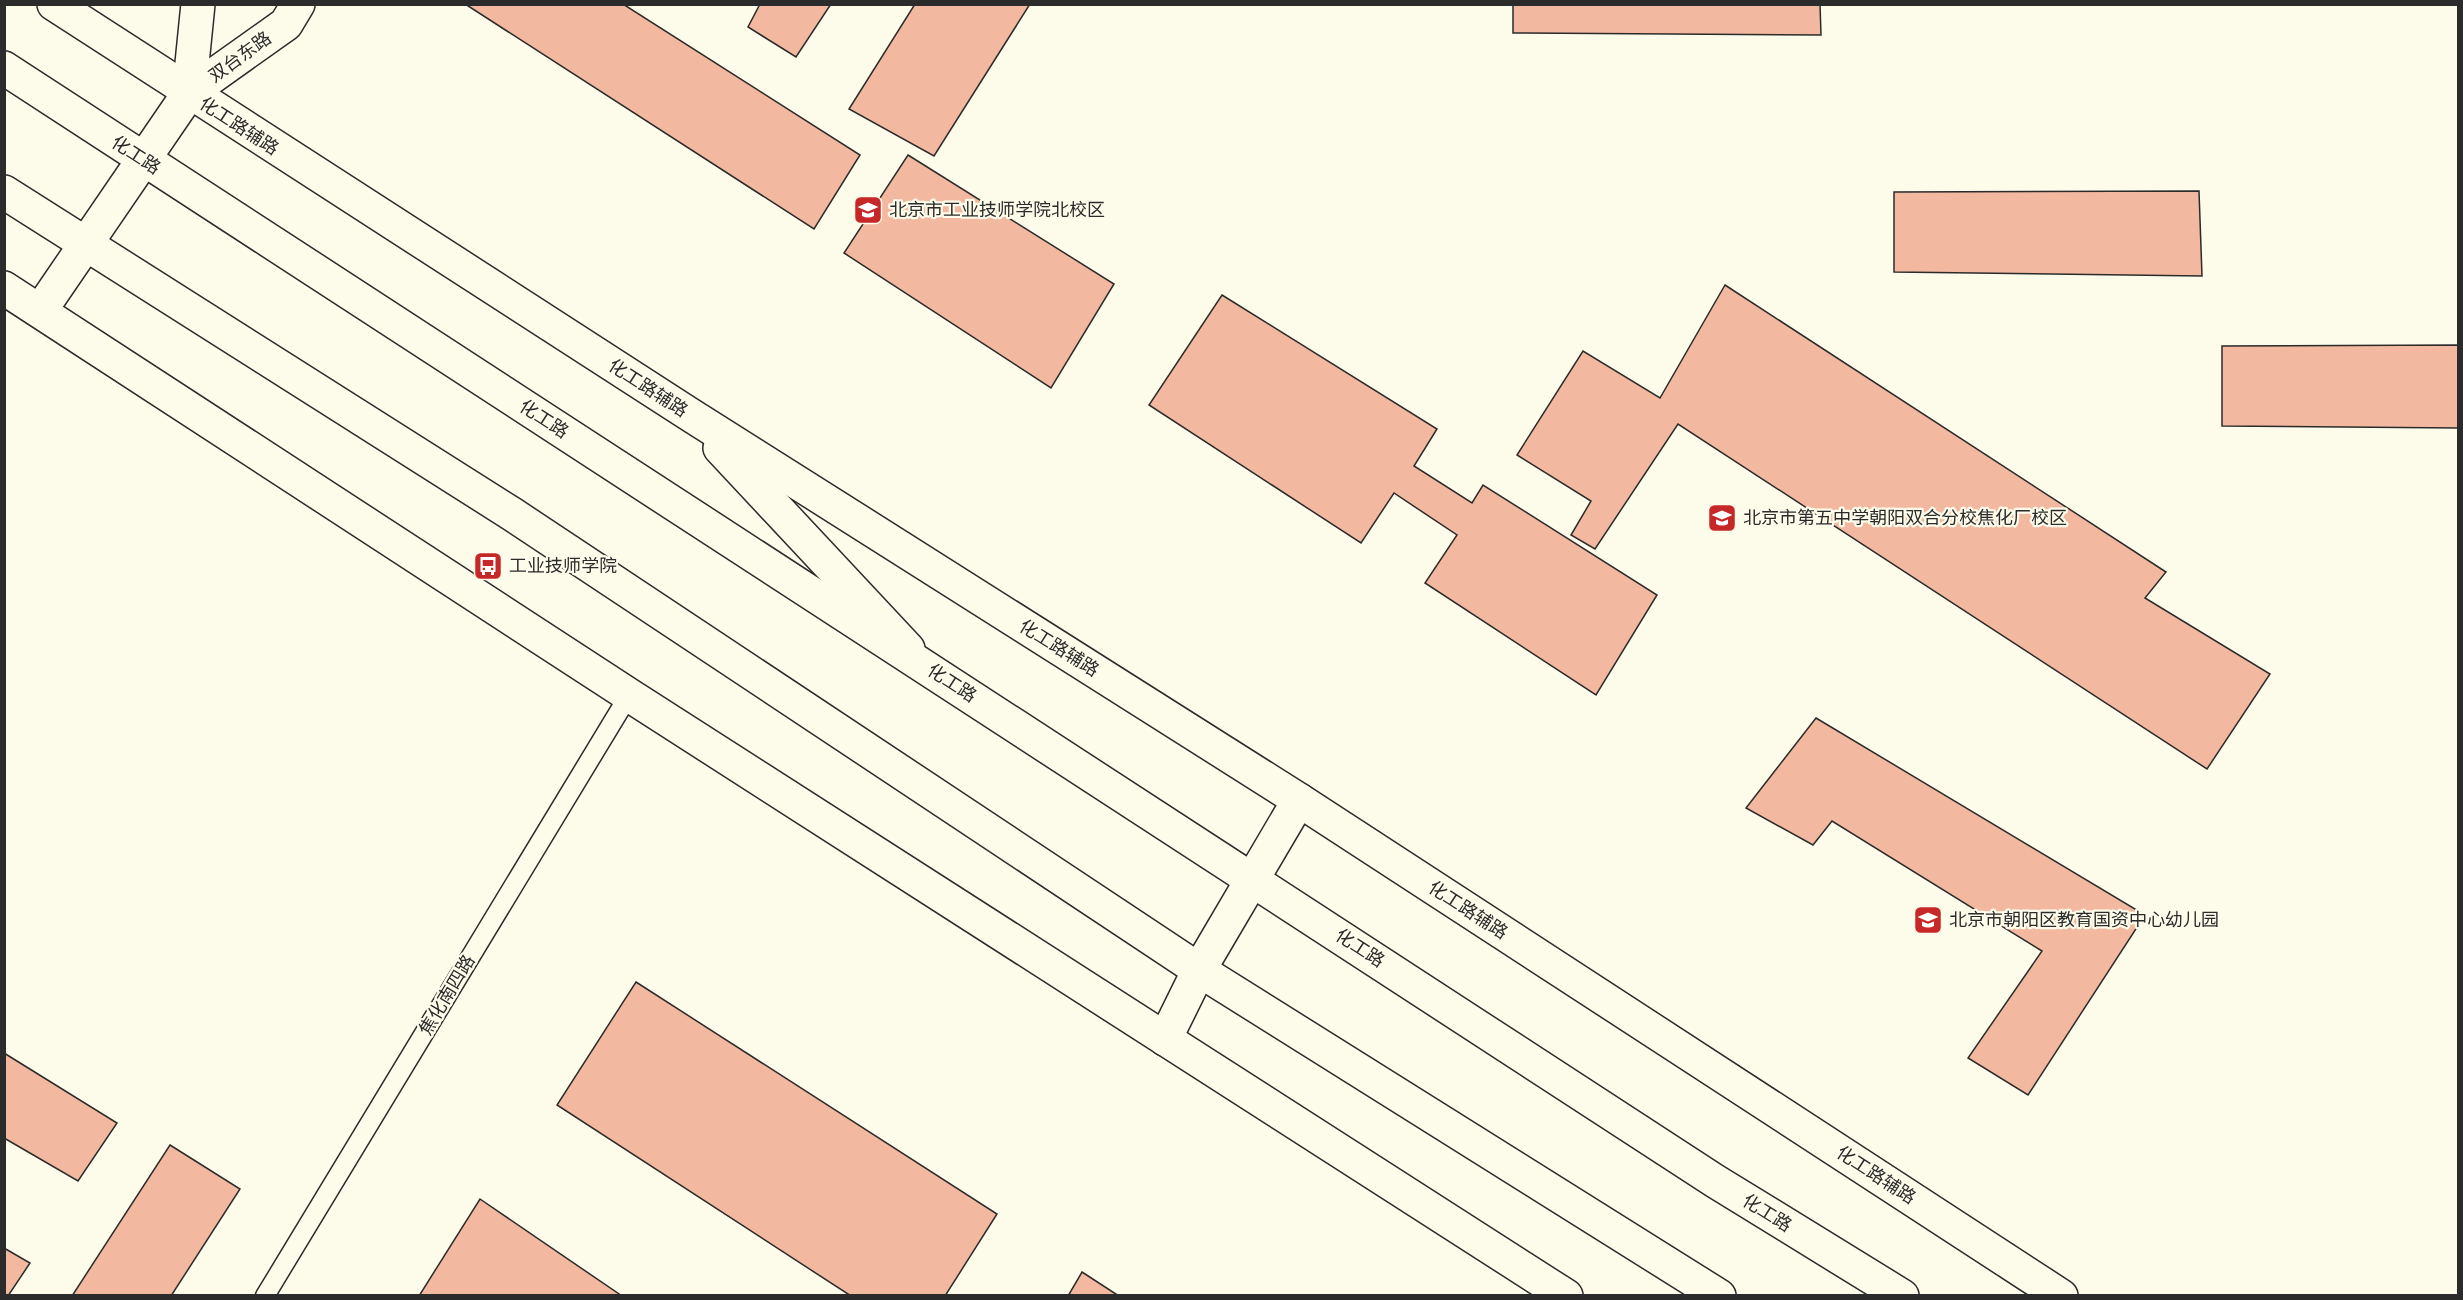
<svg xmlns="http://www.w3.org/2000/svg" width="2463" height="1300" viewBox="0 0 2463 1300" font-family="Signika,'Noto Sans SC',sans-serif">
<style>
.building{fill:#f2b8a0;stroke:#2b2b2b;stroke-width:1.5}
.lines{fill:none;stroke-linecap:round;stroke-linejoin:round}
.service-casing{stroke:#2b2b2b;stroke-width:21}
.tertiary-casing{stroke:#2b2b2b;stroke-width:36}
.primary-casing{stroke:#2b2b2b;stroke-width:36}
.service{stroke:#fdfbea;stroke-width:18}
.tertiary{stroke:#fdfbea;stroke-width:33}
.primary{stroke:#fdfbea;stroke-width:33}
.labels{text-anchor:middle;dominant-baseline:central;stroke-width:4.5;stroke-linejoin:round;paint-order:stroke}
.street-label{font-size:18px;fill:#2b2b2b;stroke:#fdfbea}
.poi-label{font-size:18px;fill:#2b2b2b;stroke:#fdfbea;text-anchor:start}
</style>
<rect width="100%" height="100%" fill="#fdfbea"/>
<g class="building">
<polygon points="465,4 623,4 860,155 814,229"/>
<polygon points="760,4 831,4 796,57 748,27"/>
<polygon points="915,4 1030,4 934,156 849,109"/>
<polygon points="1513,4 1820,4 1821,35 1513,33"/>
<polygon points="908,155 1114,284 1051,388 844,253"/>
<polygon points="2199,191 2202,276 1894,272 1894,192"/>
<polygon points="1725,285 2166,572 2145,598 2270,674 2207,769 1678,424 1595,549 1571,535 1591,501 1517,455 1583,351 1660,398"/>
<polygon points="1222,295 1437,429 1414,466 1472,503 1483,485 1657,595 1596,695 1425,583 1457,535 1394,493 1361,543 1149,405"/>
<polygon points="2458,345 2458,428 2222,426 2222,346"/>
<polygon points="1816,718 2145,915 2028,1095 1968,1058 2042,951 1832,821 1813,845 1746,808"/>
<polygon points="636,982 997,1214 945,1296 851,1296 557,1105"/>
<polygon points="4,1053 117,1123 78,1181 4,1138"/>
<polygon points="170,1145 240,1189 171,1296 72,1296"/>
<polygon points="480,1199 622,1296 419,1296"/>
<polygon points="4,1248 30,1263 8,1296 4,1296"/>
<polygon points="1082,1272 1119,1296 1068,1296"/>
</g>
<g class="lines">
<g class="service-casing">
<polyline id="service" points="265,1296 629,695"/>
</g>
<g class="tertiary-casing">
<g id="tertiary">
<polyline points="54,4 689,414 1299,800 2061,1296"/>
<polyline points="189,93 198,4"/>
<polyline points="4,288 629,695 1566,1296"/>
<polyline points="40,311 189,93 286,24 298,4"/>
<polyline points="720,448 908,649"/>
<polyline points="1165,1039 1199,970 1299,800"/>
</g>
</g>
<g class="primary-casing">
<g id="primary">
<polyline points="4,68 1715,1181 1902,1296"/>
<polyline points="4,192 512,514 1199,970 1719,1296"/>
</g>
</g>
<use href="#service" class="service"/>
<use href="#tertiary" class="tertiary"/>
<use href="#primary" class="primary"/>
</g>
<defs>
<g id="university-square" transform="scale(1.5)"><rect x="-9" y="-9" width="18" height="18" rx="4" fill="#c62828" stroke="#fdfbea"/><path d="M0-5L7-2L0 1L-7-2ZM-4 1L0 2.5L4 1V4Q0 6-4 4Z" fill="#fff"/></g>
<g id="school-square" transform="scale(1.5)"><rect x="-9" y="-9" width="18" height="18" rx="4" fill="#c62828" stroke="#fdfbea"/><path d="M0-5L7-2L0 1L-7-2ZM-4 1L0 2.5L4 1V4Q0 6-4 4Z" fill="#fff"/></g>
<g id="bus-square" transform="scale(1.5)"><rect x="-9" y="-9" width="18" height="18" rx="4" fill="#c62828" stroke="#fdfbea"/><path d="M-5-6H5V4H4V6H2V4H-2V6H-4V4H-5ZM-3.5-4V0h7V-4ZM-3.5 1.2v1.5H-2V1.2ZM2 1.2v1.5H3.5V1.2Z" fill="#fff"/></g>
</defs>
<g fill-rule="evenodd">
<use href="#university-square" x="868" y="210"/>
<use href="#school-square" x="1722" y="518"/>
<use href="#bus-square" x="488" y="566"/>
<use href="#school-square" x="1928" y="920"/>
</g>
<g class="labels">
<g class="street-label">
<text transform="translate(240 57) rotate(-36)">双台东路</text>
<text transform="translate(239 126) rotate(33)">化工路辅路</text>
<text transform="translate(136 155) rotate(33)">化工路</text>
<text transform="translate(648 388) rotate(33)">化工路辅路</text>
<text transform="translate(544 419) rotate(33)">化工路</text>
<text transform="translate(1059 648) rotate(32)">化工路辅路</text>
<text transform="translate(952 683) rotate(33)">化工路</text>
<text transform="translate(1468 910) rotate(33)">化工路辅路</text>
<text transform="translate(1360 948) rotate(33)">化工路</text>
<text transform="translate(447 995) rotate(-59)">焦化南四路</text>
<text transform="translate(1876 1175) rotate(33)">化工路辅路</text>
<text transform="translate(1767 1213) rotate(32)">化工路</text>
</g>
<g class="poi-label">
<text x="889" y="210">北京市工业技师学院北校区</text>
<text x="1743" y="518">北京市第五中学朝阳双合分校焦化厂校区</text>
<text x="509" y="566">工业技师学院</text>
<text x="1949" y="920">北京市朝阳区教育国资中心幼儿园</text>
</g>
</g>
<rect width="2463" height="1300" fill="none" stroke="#2b2b2b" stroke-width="12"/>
</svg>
